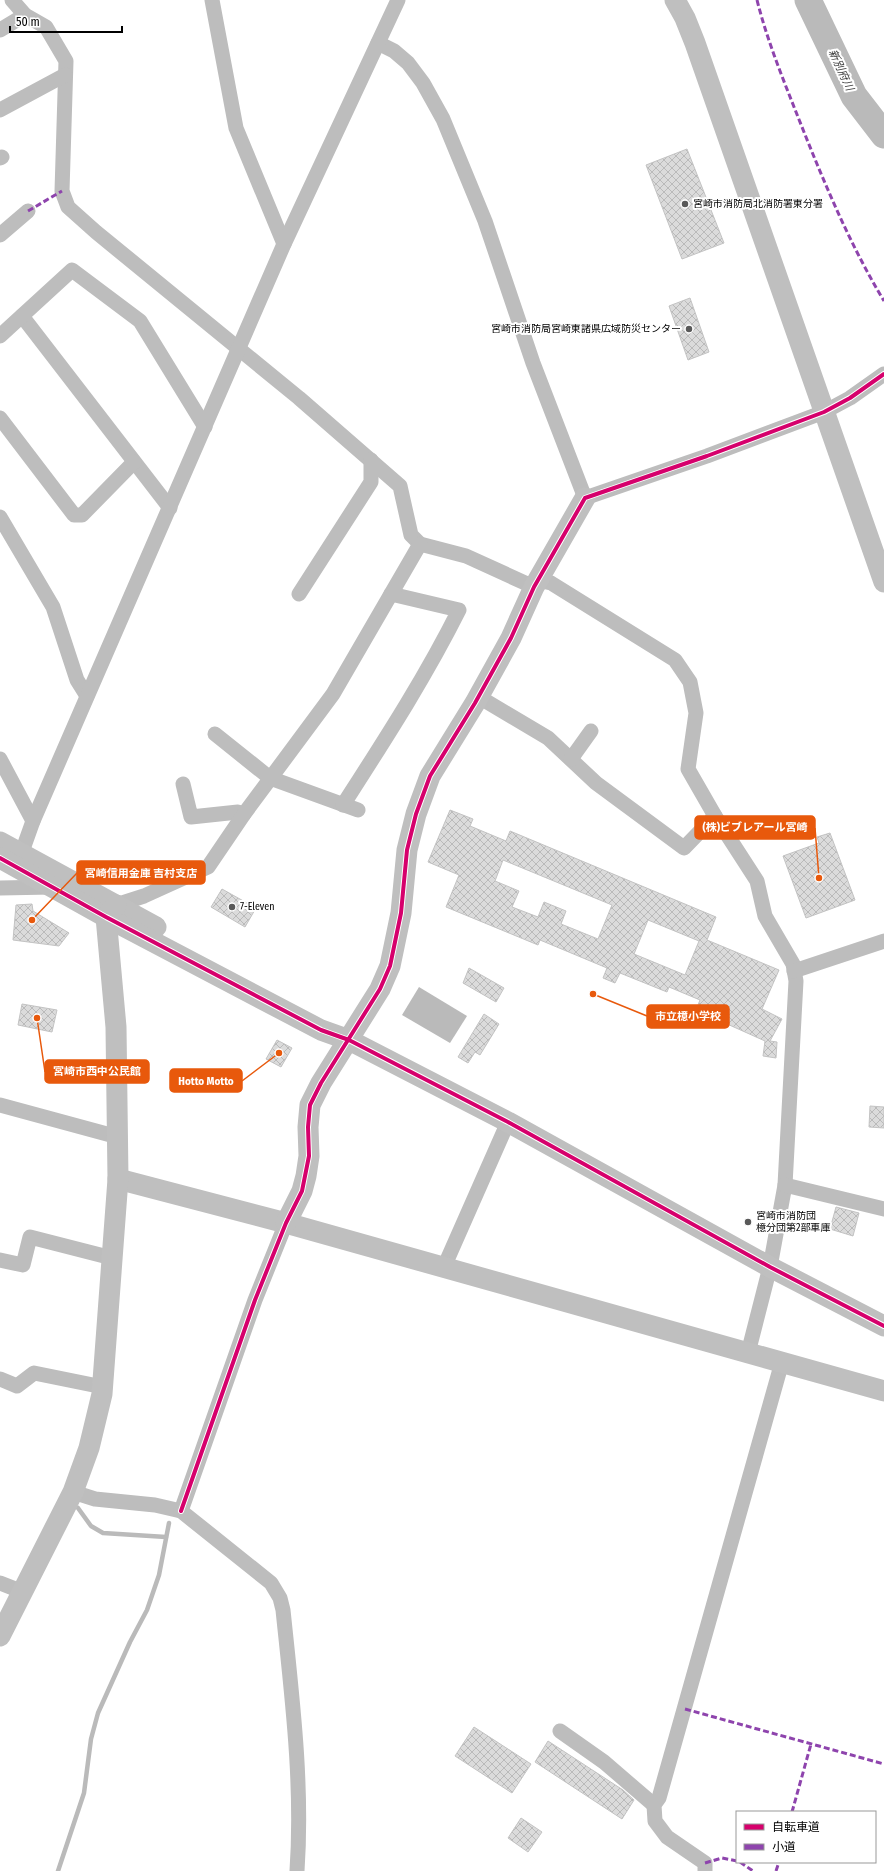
<svg xmlns="http://www.w3.org/2000/svg" width="884" height="1871" viewBox="0 0 884 1871" font-family="'Fira Sans Condensed','Noto Sans JP',sans-serif">
<style>
.water{fill:#bababa}
.lines{fill:none;stroke-linecap:round;stroke-linejoin:round}
.stream{stroke:#bababa;stroke-width:4.5}
.river{stroke:#bababa;stroke-width:27}
.building{fill:url(#building-cross-hatch);stroke:#c3c3c3;fill-rule:evenodd}
.street{stroke:#bdbdbd;stroke-width:15}
.secondary{stroke:#bfbfbf;stroke-width:21}
.quiet{stroke:#8e44ad;stroke-width:3;stroke-dasharray:6 3;stroke-linecap:butt}
.cycleway-casing{stroke:#fff;stroke-width:6}
.cycleway{stroke:#d6006c;stroke-width:4}
.poi-dot{fill:#595959;stroke:#fff;stroke-width:1.5}
.labels{text-anchor:middle;dominant-baseline:central;stroke-width:4;stroke-linejoin:round;paint-order:stroke}
.poi-label{font-size:10px;fill:#000;stroke:#fff;text-anchor:start}
.water-label{font-size:11px;font-style:italic;fill:#3d3d3d;stroke:#fff}
.leader{fill:none;stroke:#e8590c;stroke-width:1.5}
.callout-dot{fill:#e8590c;stroke:#fff;stroke-width:1.5}
.callout{fill:#e8590c;stroke:#e8590c;stroke-width:1.5}
.callout-label{font-size:11px;text-anchor:middle;font-weight:bold;fill:#fff}
</style>
<defs>
<pattern id="building-cross-hatch" width="8" height="8" patternUnits="userSpaceOnUse"><rect width="8" height="8" fill="#dbdbdb"/><path d="M0 0l8 8M0 8l8-8" fill="none" stroke="#bababa"/></pattern>
</defs>
<rect width="100%" height="100%" fill="#fff"/>
<polygon class="water" points="419,987 467,1016 450,1043 402,1015"/>
<g class="lines">
<g class="stream">
<polyline points="78,1508 91,1526 103,1533 166,1537"/>
<polyline points="58,1871 84,1793 91,1739 98,1713 130,1642 147,1610 159,1575 169,1523"/>
</g>
<polyline class="river" points="808,0 854,96 884,135"/>
</g>
<g class="building">
<polygon points="687,149 724,243 682,259 646,165"/>
<polygon points="690,298 709,352 688,360 669,306"/>
<path d="M450,810L473,819L470,826L506,841L510,831L716,917L707,940L779,970L762,1009L782,1019L770,1041L777,1042L776,1058L763,1056L765,1041L696,1010L700,1000L669,987L667,992L620,973L615,983L603,978L607,968L540,940L538,945L446,907L459,875L428,862ZM503,860L612,905L598,939L561,924L566,911L544,902L538,917L512,907L519,891L495,881ZM648,920L699,941L685,975L634,954Z"/>
<polygon points="830,833 855,900 806,918 783,856 819,843 817,837"/>
<polygon points="222,889 256,908 245,927 211,907"/>
<polygon points="32,904 33,911 69,933 59,946 13,940 16,905"/>
<polygon points="469,968 504,988 496,1002 463,983"/>
<polygon points="22,1004 57,1010 52,1032 18,1025"/>
<polygon points="484,1014 499,1024 480,1055 475,1052 468,1063 458,1057"/>
<polygon points="277,1040 292,1048 281,1067 266,1059"/>
<polygon points="870,1106 884,1107 884,1128 869,1127"/>
<polygon points="836,1207 859,1213 853,1236 830,1229"/>
<polygon points="474,1727 531,1764 512,1793 455,1756"/>
<polygon points="548,1741 623,1790 634,1800 622,1819 535,1762"/>
<polygon points="521,1818 542,1832 528,1852 508,1838"/>
</g>
<g class="lines">
<g class="street">
<polyline points="12,0 25,15 46,27 66,61 62,191 68,207 96,232 299,398 400,486 411,535 420,544 466,556 534,587"/>
<polyline points="212,0 236,128 284,244"/>
<polyline points="0,30 25,15"/>
<polyline points="378,43 394,51 408,63 423,83 443,119 485,221 533,363 585,498 707,456 824,412 850,398 884,374"/>
<polyline points="0,110 65,75"/>
<polyline points="0,158 2,157"/>
<polyline points="0,235 28,211"/>
<polyline points="22,316 170,508"/>
<polyline points="0,336 72,270 140,321 205,427"/>
<polyline points="0,418 74,515 82,515 134,462"/>
<polyline points="0,517 53,607 77,680 87,696"/>
<polyline points="538,580 551,583 675,660 690,682 696,713 688,769 715,816 757,881 765,916 793,964 796,981 785,1185 770,1267 748,1353"/>
<polyline points="299,594 371,482 371,460"/>
<polyline points="479,697 548,738 596,783 684,848 715,816"/>
<polyline points="215,734 270,778 358,810"/>
<polyline points="0,759 33,821"/>
<polyline points="571,759 591,731"/>
<polyline points="183,784 191,817 238,812 244,814"/>
<path d="M343,805C384,741 425,678 459,610L391,594"/>
<polyline points="18,863 33,821 284,244 398,0"/>
<polyline points="0,888 52,887"/>
<polyline points="116,905 144,896 208,867 244,814 333,694 420,544"/>
<polyline points="794,971 884,941"/>
<polyline points="0,1105 118,1137"/>
<polyline points="785,1185 884,1209"/>
<polyline points="0,1260 23,1265 30,1237 112,1258"/>
<polyline points="444,1267 508,1122"/>
<polyline points="0,1379 17,1386 34,1373 103,1387"/>
<path d="M73,1492L95,1499L155,1505L181,1511L271,1583L280,1598L283,1610C292,1697 303,1784 297,1871"/>
<polyline points="181,1511 255,1300 286,1223"/>
<polyline points="0,1583 23,1592"/>
<polyline points="560,1731 604,1762 654,1805"/>
<polyline points="705,1871 705,1863 667,1837 655,1821 654,1805 659,1798 782,1362"/>
</g>
<g class="secondary">
<polyline points="675,0 685,18 695,43 884,582"/>
<polyline points="0,842 156,927"/>
<polyline points="0,858 106,917 321,1030 349,1040 508,1122 770,1267 884,1326"/>
<polyline points="118,1179 286,1223 884,1391"/>
<polyline points="286,1223 302,1191 306,1176 309,1156 308,1127 310,1105 321,1083 380,989 390,966 401,913 407,850 416,814 430,776 475,703 511,638 534,587 585,498"/>
<polyline points="0,1636 73,1492 89,1448 102,1394 118,1179 116,1027 106,917 116,905"/>
</g>
<g class="quiet">
<path d="M757,0C767,40 783,79 798,117C823,180 849,243 884,301"/>
<polyline points="28,211 62,191"/>
<polyline points="685,1709 884,1764"/>
<polyline points="792,1812 811,1744"/>
<polyline points="740,1862 753,1871"/>
<polyline points="705,1863 722,1858 737,1861"/>
<polyline points="776,1871 779,1862"/>
</g>
<g class="cycleway-casing">
<g id="cycleway">
<polyline points="0,858 106,917 321,1030 349,1040 508,1122 770,1267 884,1326"/>
<polyline points="181,1511 255,1300 286,1223 302,1191 309,1156 308,1127 310,1105 321,1083 380,989 390,966 401,913 407,850 416,814 430,776 475,703 511,638 534,587 585,498 707,456 824,412 850,398 884,374"/>
</g>
</g>
<use href="#cycleway" class="cycleway"/>
</g>
<g class="poi-dot">
<circle cx="685" cy="204" r="4"/>
<circle cx="689" cy="329" r="4"/>
<circle cx="232" cy="907" r="4"/>
<circle cx="748" cy="1222" r="4"/>
</g>
<g class="labels">
<g class="poi-label">
<text x="693" y="204">宮崎市消防局北消防署東分署</text>
<text x="681" y="329" text-anchor="end">宮崎市消防局宮崎東諸県広域防災センター</text>
<text x="240" y="907">7-Eleven</text>
<text x="756" y="1216">宮崎市消防団<tspan x="756" dy="12">檍分団第2部車庫</tspan></text>
</g>
<g class="water-label">
<text transform="translate(841 70) rotate(65)">新別府川</text>
</g>
</g>
<path class="leader" d="M819 878L815 828M32 920L77 873M593 994L647 1016M37 1018L45 1072M279 1053L242 1081"/>
<g class="callout-dot">
<circle cx="819" cy="878" r="4"/>
<circle cx="32" cy="920" r="4"/>
<circle cx="593" cy="994" r="4"/>
<circle cx="37" cy="1018" r="4"/>
<circle cx="279" cy="1053" r="4"/>
</g>
<g class="callout">
<rect x="695" y="816" width="120" height="23" rx="4"/>
<rect x="77" y="861" width="128" height="23" rx="4"/>
<rect x="647" y="1005" width="82" height="23" rx="4"/>
<rect x="45" y="1060" width="104" height="23" rx="4"/>
<rect x="170" y="1069" width="72" height="23" rx="4"/>
</g>
<g class="callout-label">
<text x="755" y="831">(株)ビブレアール宮崎</text>
<text x="141" y="877">宮崎信用金庫 吉村支店</text>
<text x="688" y="1020">市立檍小学校</text>
<text x="97" y="1075">宮崎市西中公民館</text>
<text x="206" y="1085">Hotto Motto</text>
</g>
<rect x="736" y="1811" width="140" height="52" fill="#ffffff" stroke="#999999"/>
<rect x="744" y="1824" width="20" height="6" fill="#d6006c" stroke="#999999"/>
<text x="772" y="1831" font-size="12" fill="#000000">自転車道</text>
<rect x="744" y="1844" width="20" height="6" fill="#8e44ad" stroke="#999999"/>
<text x="772" y="1851" font-size="12" fill="#000000">小道</text>
<path d="M10 26v6h112v-6" fill="none" stroke="#000000" stroke-width="2"/>
<text x="16" y="26" font-size="12" fill="#000000" stroke="#ffffff" stroke-width="3" paint-order="stroke">50 m</text>
</svg>
